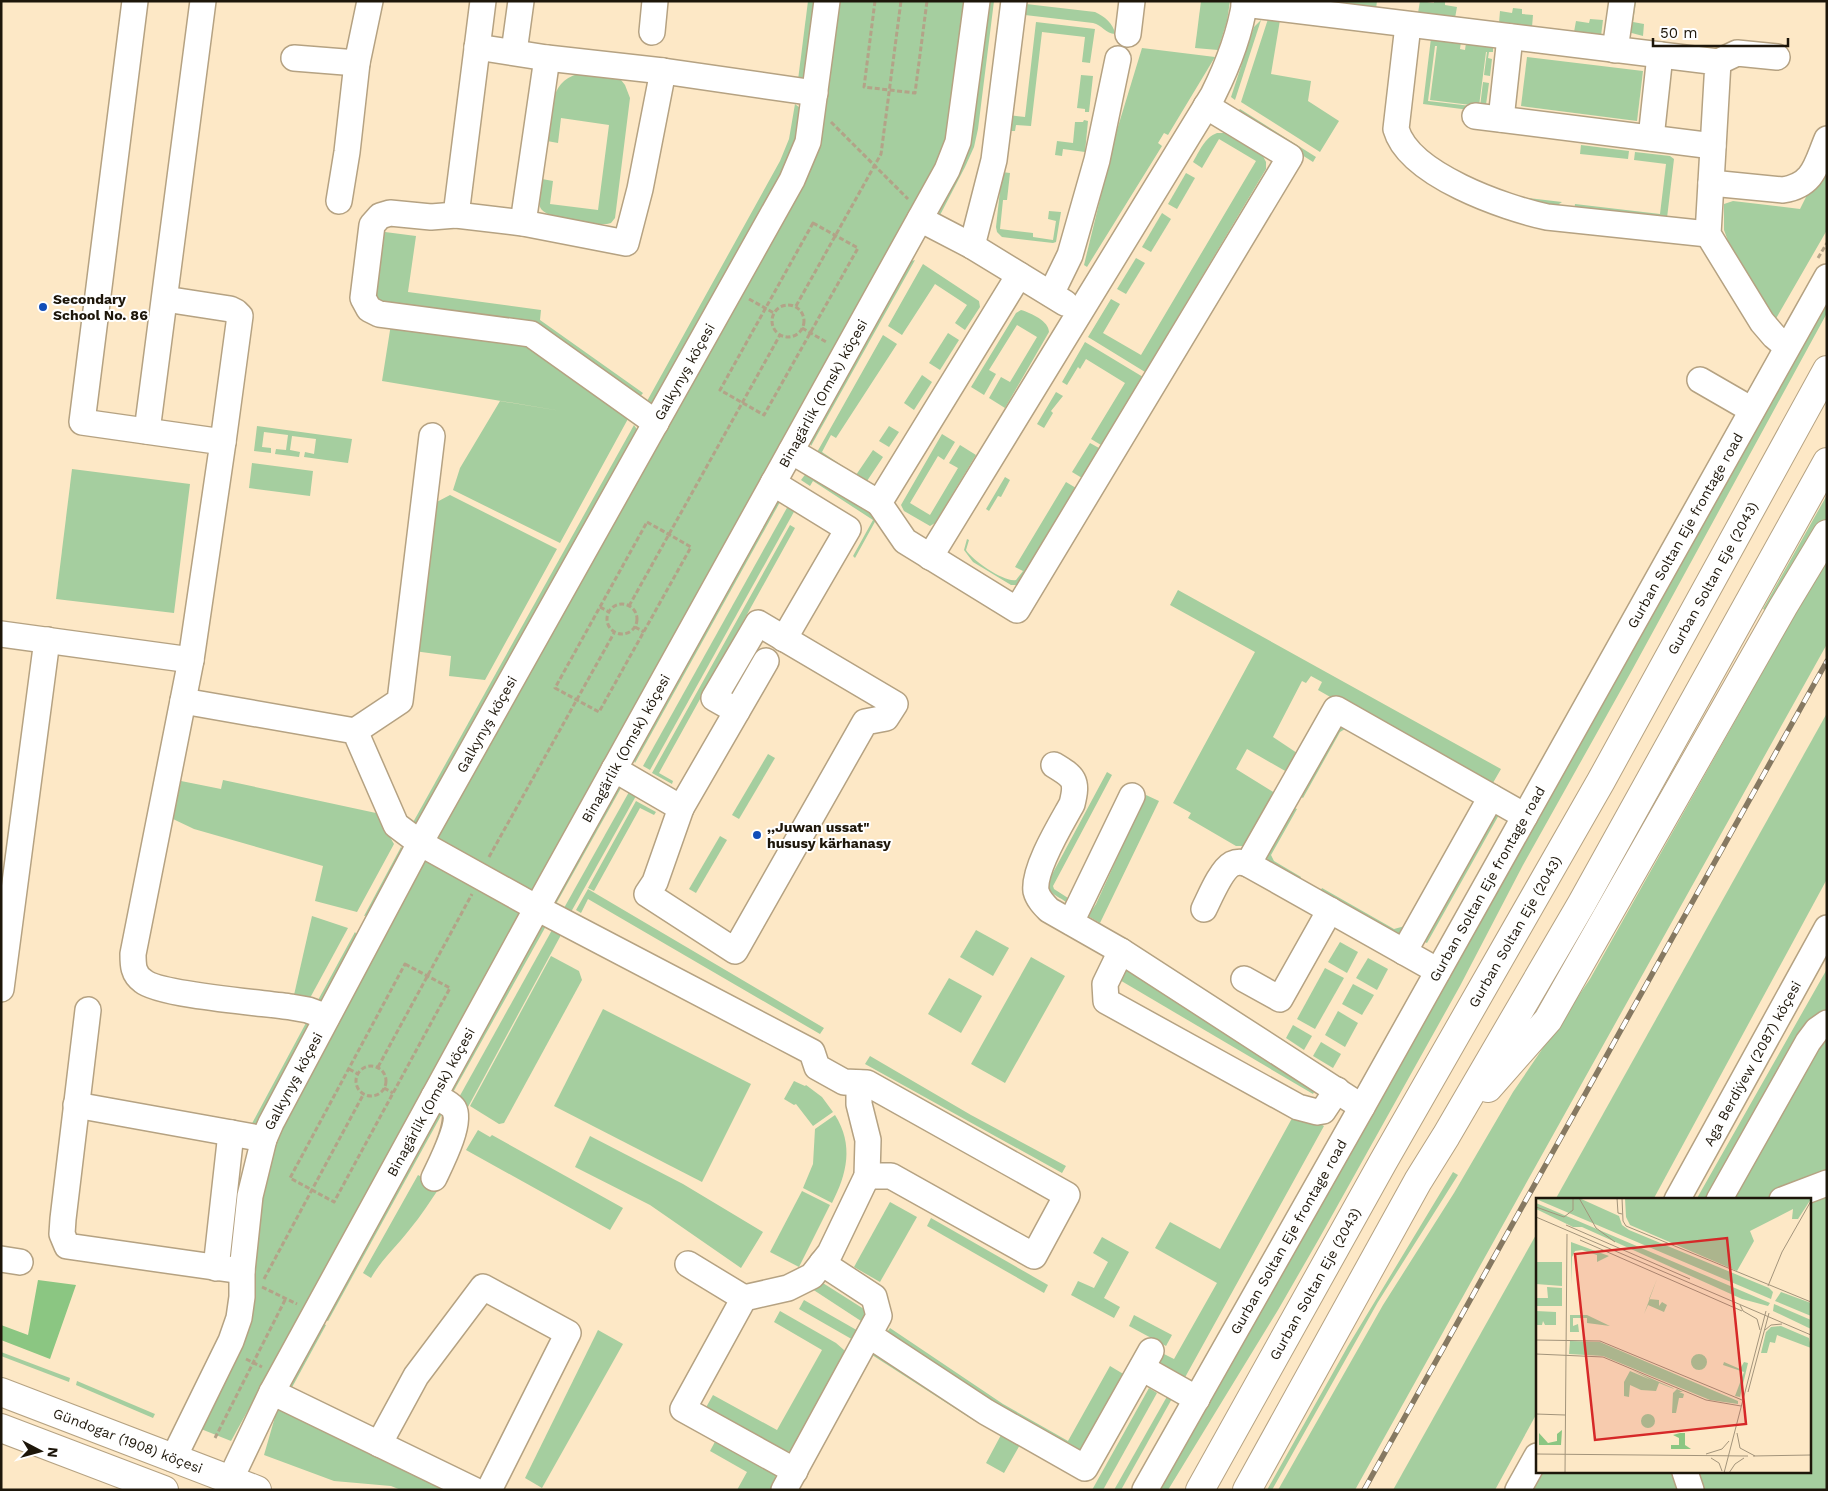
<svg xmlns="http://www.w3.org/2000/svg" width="1828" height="1491" viewBox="0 0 1828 1491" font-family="'Work Sans',sans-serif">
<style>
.green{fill:#a5ce9f}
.forest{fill:#8bc682}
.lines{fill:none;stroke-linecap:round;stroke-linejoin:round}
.minor-casing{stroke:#b5a282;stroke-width:28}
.major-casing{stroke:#b5a282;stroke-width:30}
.highway-casing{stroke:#b5a282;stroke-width:30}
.path{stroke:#b3a388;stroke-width:3;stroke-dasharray:5 2.5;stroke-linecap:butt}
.minor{stroke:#fff;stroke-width:25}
.major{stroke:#fff;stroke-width:28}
.highway{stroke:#fff;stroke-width:28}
.rail-casing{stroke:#867962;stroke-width:5.5}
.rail{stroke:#fff;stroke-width:4;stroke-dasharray:11;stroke-linecap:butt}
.poi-dot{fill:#114db8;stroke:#fff;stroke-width:2}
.labels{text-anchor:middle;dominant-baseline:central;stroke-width:4;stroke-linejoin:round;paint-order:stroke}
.poi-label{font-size:14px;font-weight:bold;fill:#1d160a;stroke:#fff;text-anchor:start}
.street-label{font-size:14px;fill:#1d160a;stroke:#fff}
.inset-road{fill:none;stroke:#a3947b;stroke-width:1}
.view{fill:#d62828;fill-opacity:0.15;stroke:#d62828;stroke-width:2.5}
.inset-edge{fill:none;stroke:#1d160a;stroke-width:2.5}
</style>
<rect width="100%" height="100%" fill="#fde8c6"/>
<g class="green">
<polygon points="808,1 816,1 806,75 798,80"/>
<polygon points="836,1 966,1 952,121 944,151 231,1441 201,1429 257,1219 269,1160 279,1133 424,858 784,216"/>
<polygon points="987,1 994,1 978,129 974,147 965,167 939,217 937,212"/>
<polygon points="1201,1 1230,1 1227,21 1218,50 1195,48"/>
<polygon points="1339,1 1377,1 1376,9 1338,4"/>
<polygon points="1420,1 1434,3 1434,1 1445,1 1445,5 1457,7 1455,18 1418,13"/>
<polygon points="1629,1 1636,1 1633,22 1644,24 1643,36 1628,32"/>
<path d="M1026,4L1095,12C1104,16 1114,24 1115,34C1106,34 1102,25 1093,23L1025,15Z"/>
<polygon points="1513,8 1522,9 1522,14 1533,15 1532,27 1499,23 1500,11 1512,13"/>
<polygon points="1268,19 1280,20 1271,74 1311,81 1308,101 1339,121 1320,152 1241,102"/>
<polygon points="1590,19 1603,20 1601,36 1574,32 1576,21 1589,23"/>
<polygon points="1261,20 1235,100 1231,97 1254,27"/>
<polygon points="1036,22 1095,29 1090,63 1082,62 1085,37 1042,32 1031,126 1016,125 1015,131 1007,131 1009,115 1025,117"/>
<polygon points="1431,38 1461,42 1460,49 1465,50 1466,43 1493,46 1493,52 1489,52 1488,58 1492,59 1490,76 1484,75 1487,52 1486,52 1479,106 1430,100 1437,46 1435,46 1428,101 1480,107 1483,82 1489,83 1485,112 1423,104"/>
<polygon points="1142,48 1215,57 1168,135 1164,133 1158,143 1162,146 1087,267 1084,265 1117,130"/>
<polygon points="1527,57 1643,71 1637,121 1521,106"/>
<path d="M578,74L621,80L625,85L630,98L615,218L611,223L607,224C594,225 545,220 540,207C537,200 541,187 542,179L553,181L550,204L598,210L609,125L561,118L558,143L547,141C551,117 548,81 578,74Z"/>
<polygon points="1081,75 1093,76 1089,112 1085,112 1085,109 1077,108"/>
<polygon points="795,104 800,108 799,129 787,165 652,405 646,403 780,161 789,139"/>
<polygon points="1240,109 1316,157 1313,162 1302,155 1302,153 1237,112"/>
<polygon points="1084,120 1088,121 1085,152 1063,149 1062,156 1055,155 1057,141 1073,143 1075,122 1083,122"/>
<path d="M1217,133H1224L1263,156L1266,162V169L1145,372L1088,337L1111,299L1120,304L1103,333L1141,355L1256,161L1219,139L1202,168L1193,162C1199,152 1205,137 1217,133Z"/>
<polygon points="1581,145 1629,151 1628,159 1580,154"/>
<polygon points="1635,152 1670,156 1674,159 1667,218 1574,212 1575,204 1660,214 1666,164 1634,160"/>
<polygon points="1827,155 1827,230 1774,322 1728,241 1724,230 1724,204 1733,201 1800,209"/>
<polygon points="1002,172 1010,173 1007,200 1003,200 1000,229 1033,233 1033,237 1053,240 1056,221 1048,219 1049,211 1061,212 1056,242 1053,243 1002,237 997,232 996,227"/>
<polygon points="1186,173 1195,178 1177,209 1168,204"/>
<polygon points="1496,194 1562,202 1553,208"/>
<polygon points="1162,213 1171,219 1151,252 1142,247"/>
<polygon points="385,232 416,236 408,292 541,310 540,320 643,393 639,398 534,324 380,303 370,292 381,233"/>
<polygon points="1136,258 1145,263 1126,294 1117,289"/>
<polygon points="915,260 811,446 809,440 909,262"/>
<polygon points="923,264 979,301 980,307 965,330 955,323 967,305 935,284 902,335 888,326"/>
<path d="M1827,295V313L1631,672L1523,865L1460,986L1320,1237L1278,1310L1168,1490H1158C1387,1095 1606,694 1827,295Z"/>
<path d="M1021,310C1031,313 1049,321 1049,332L1005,408L989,398L1001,377L1010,382L1037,337L1017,325L989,370L996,374L984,395L971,387L1016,313Z"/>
<polygon points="391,324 522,343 629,417 560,543 453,490 460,468 500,401 561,411 382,381"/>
<polygon points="948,333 959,340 940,370 929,363"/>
<polygon points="883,335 897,344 836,438 831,435 822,452 856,475 873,450 883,457 867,481 816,454"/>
<polygon points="1085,342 1143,377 1101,445 1091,439 1125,383 1086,359 1080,369 1078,367 1067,385 1062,382"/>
<polygon points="922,375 932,382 914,410 904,403"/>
<polygon points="1056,392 1063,396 1051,411 1053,413 1044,428 1037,424"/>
<polygon points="634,425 638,431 417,824 411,826"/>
<polygon points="257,426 352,439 348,463 304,457 305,452 314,454 316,439 292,436 290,450 300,452 299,457 275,454 276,449 286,450 288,435 264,432 262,447 271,448 271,453 254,451"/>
<polygon points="889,426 899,432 889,447 879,441"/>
<polygon points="942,434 955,442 944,460 938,456 910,503 930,515 958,468 949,463 960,445 976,455 935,523 930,526 904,511 901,505"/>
<polygon points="1090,443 1099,448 1082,478 1072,472"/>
<polygon points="252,463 313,471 310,496 249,488"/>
<polygon points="72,469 190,484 174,613 56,599"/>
<polygon points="807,472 877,518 855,558 853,556 873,520 813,481 810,486 801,480"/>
<polygon points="1005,477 1010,480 1001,497 998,496 989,511 986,509"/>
<path d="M1066,482L1076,488L1019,585H1011L973,562L964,550L967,539L969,540L966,550C972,560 1005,583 1016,580L1023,571L1015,567Z"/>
<polygon points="450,495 557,549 485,680 449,676 451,656 414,651 433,504"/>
<polygon points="1827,495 1827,644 1355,1490 1278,1490 1383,1305 1454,1193 1513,1092 1590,979 1789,625 1763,609"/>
<polygon points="775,499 780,502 635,763 633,759"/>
<polygon points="788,506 795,510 650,770 643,766"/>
<polygon points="790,525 795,528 659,773 673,781 672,784 652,773"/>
<polygon points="1178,590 1501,769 1490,788 1318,690 1322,682 1311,676 1306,683 1302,681 1273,737 1297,753 1287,772 1247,749 1236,769 1275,793 1245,846 1236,846 1188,818 1191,813 1173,803 1255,652 1170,605"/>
<polygon points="1827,713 1827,879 1653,1200 1555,1200"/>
<polygon points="1346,724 1383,744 1381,749 1345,729 1340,732 1303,798 1298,795 1335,729"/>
<polygon points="768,754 775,758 739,819 732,815"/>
<path d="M1107,772L1112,775L1053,886L1054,889L1068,898L1066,902C1058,896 1047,893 1048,882Z"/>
<polygon points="223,780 376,813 394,844 357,912 315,901 323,866 194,829 173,819 181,781 221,789"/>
<polygon points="617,787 621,788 556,904 554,902"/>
<polygon points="629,792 636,796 571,912 564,908"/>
<polygon points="1146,795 1159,801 1100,923 1088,916 1096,904"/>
<polygon points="636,801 656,812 654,815 640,808 594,891 588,888"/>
<polygon points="1292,807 1297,809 1271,855 1274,861 1301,877 1299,881 1270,865 1265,854"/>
<polygon points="1493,809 1500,813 1427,943 1420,940"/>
<polygon points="720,836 727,840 696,893 689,889"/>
<polygon points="401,847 403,849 369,915 364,916"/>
<polygon points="1426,887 1430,889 1407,931 1394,935 1319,893 1322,888 1394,929 1405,926"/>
<polygon points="588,889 824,1028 820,1034 588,899 581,913 576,910"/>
<polygon points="312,916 348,928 310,998 294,995"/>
<polygon points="540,926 546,926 451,1096 451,1084"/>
<polygon points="552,930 561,935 468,1107 457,1101"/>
<polygon points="976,930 1009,948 993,976 960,957"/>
<polygon points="355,932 358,937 326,1002 317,1002"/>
<polygon points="1340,942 1358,952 1347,973 1328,962"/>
<polygon points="551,956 579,971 582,980 504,1123 499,1124 470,1106"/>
<polygon points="1031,957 1065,976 1005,1083 971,1064"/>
<polygon points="1368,958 1388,969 1377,990 1356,978"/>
<polygon points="1125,967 1317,1087 1313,1094 1118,979"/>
<polygon points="1325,968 1344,978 1315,1029 1297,1019"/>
<polygon points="1827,969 1827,1490 1532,1490 1542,1472 1809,1472 1809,1200 1696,1200"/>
<polygon points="949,978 982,996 961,1033 928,1014"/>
<polygon points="1353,984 1374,995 1362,1015 1342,1004"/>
<polygon points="603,1009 751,1084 702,1182 554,1106"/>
<polygon points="1338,1011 1358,1023 1345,1047 1325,1035"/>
<polygon points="307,1021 310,1024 258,1128 249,1129"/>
<polygon points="1293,1025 1312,1036 1304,1050 1286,1038"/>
<polygon points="1321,1042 1341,1054 1333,1068 1313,1056"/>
<polygon points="870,1056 971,1115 1066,1166 1062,1173 865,1064"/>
<polygon points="794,1081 805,1086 806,1085 822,1097 833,1112 813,1126 796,1104 794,1105 784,1099"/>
<polygon points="1296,1111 1324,1126 1183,1381 1155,1366 1162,1353 1174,1359 1217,1283 1155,1248 1170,1222 1220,1249"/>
<polygon points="443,1112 328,1321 323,1319 437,1113"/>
<path d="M835,1115C854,1145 847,1174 832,1203L803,1188L813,1164L815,1129Z"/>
<polygon points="478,1130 490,1137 492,1135 623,1208 610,1230 466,1150"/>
<polygon points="590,1136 683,1184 763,1232 741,1268 650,1205 575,1167"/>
<polygon points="1453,1172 1458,1175 1378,1302 1272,1490 1267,1490 1348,1346"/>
<path d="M418,1175L440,1187C430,1201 421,1216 410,1229C397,1246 381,1260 371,1278L363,1273Z"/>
<polygon points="802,1191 830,1205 799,1267 770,1252"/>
<polygon points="890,1202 917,1217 880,1282 854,1267"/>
<polygon points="931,1218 1048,1285 1044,1293 927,1226"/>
<polygon points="1537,1233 1537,1413 1495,1490 1393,1490"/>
<polygon points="1102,1237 1129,1252 1104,1298 1120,1307 1114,1318 1071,1295 1078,1281 1094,1288 1108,1262 1093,1253"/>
<polygon points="815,1278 867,1311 861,1321 809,1287"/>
<polygon points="804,1300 860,1332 855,1341 799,1309"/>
<polygon points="780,1311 836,1343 844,1350 845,1355 794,1448 786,1453 704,1411 713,1395 777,1430 822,1350 774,1322"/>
<polygon points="1134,1315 1172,1335 1166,1346 1129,1326"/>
<polygon points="320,1322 326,1325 290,1391 287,1383"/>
<polygon points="890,1328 1003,1404 1068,1441 1110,1366 1125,1375 1082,1450 1077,1454 884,1336"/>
<polygon points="598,1330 623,1344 542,1488 525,1478"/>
<polygon points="873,1347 1021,1443 1004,1473 986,1463 1001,1435 973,1420 869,1353"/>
<polygon points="1,1352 70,1378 69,1382 1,1356"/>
<polygon points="77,1381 155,1414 153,1418 76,1385"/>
<polygon points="1149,1388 1157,1393 1103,1490 1092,1490"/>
<polygon points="1169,1393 1174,1395 1121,1490 1114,1490"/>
<polygon points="280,1409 288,1412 443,1490 401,1490 391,1486 334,1481 264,1455 275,1417 271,1415"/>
<polygon points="717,1438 774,1472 776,1478 772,1490 737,1490 747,1472 710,1451"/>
</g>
<polygon class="forest" points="38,1280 76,1285 50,1359 1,1340 1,1325 28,1335"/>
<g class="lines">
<g class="minor-casing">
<g id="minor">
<path d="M135,1L82,422L223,442L191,660L133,954C133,965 133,974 143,981C159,995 264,1003 291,1007L308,1010L327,1017"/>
<polyline points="1244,4 1718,62 1708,234 1762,322 1774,336 1787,347"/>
<path d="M1408,25L1396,129C1409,175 1505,208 1547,217L1708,234"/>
<polyline points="652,32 655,1"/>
<polyline points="1128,34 1132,1"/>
<polyline points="477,47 547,58 663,71 815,93"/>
<polyline points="1615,50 1622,1"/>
<polyline points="514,52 521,1"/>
<polyline points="294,58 357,63"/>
<polyline points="1718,62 1737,53 1777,57"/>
<polyline points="1475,116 1713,146"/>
<polyline points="1501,119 1510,37"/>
<polyline points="1651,138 1660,55"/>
<path d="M1711,183L1783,190C1814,185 1816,165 1827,139"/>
<polyline points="339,201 347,152 357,63 370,1"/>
<polyline points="456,215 483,1"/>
<polyline points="920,219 972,246 1065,303"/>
<polyline points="523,223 547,58"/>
<polyline points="972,246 994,160 1014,1"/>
<polyline points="1019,275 879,503 905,541 1017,610 1290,157 1206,106"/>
<polyline points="1051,294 1070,255 1097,160 1118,59"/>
<polyline points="165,299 230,309 236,312 240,316 223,442"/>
<polyline points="1700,380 1752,410"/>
<polyline points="656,423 531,334 379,314 369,309 363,298 372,225 380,216 390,213 431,217 456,215 523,223 626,243 640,189 663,71"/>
<polyline points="147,431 203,1"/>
<polyline points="791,451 879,503"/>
<polyline points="773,483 848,529 784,639"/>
<path d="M930,557L1213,95C1228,65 1240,34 1245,1"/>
<polyline points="1,634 191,660"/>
<polyline points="183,701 355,731 396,825 420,843 537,908 812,1052 817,1067 844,1082 867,1083 1067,1195 1034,1256 891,1176 867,1176"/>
<polyline points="355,731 400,701 432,436"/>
<path d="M1054,765C1074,777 1078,780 1072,804C1061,824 1033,869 1036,891C1038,899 1044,905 1049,910L1121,951L1362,1107"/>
<polyline points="614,769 681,808 766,661"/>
<polyline points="681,808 655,882 647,894 735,951 865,722 886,718 895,704 758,623 714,698 737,711"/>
<polyline points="1248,864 1336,709 1525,816"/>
<path d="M1204,909C1210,897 1221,870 1232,864C1238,861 1243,862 1248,864L1438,971"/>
<polyline points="1071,922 1132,796"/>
<polyline points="1121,951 1105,984 1106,1001 1298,1107 1317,1112 1323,1111 1337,1090"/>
<polyline points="1404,952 1491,797"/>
<polyline points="1244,979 1280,999 1330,910"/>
<polyline points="1,989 47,640"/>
<polyline points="88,1010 63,1219 62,1234 67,1246 242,1271"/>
<path d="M434,1096C440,1099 451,1104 454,1109C462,1123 440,1165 434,1178"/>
<polyline points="76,1105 264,1139"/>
<path id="s1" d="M1677,1200L1827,928"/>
<polyline points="1719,1200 1808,1042 1817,1030 1827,1023"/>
<polyline points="1782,1200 1827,1183"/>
<polyline points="1,1259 20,1262"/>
<polyline points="688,1264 744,1298"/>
<polyline points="216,1268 231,1133"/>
<polyline points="869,1335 986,1412 1085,1468 1151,1351"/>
<polyline points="1142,1368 1197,1399"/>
<polyline points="272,1392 474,1490"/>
<polyline points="379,1444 416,1376 483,1287 568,1333 489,1490"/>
<path id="s2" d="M173,1459L231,1341L239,1318L242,1297V1271L250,1196L264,1139L271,1123L420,843L792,180L808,142L827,1"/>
<polyline points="795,1471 683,1409 744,1298 788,1288 812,1276 830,1253 867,1176 868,1140 859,1104 859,1083"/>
<polyline points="1685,1472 1691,1490"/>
<path id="s3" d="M230,1480L272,1392L537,908L947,170L958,142L977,1"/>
<polyline points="784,1490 879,1316 874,1297 822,1263"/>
<path id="s4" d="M1145,1490L1362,1107L1827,277"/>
<polyline points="1518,1490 1537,1456"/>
</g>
</g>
<g class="major-casing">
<g id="major">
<path id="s5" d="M1,1392L257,1490"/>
<polyline points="1,1428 164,1490"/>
</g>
</g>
<g class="highway-casing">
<g id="highway">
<polyline points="1488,1088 1548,1020 1783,607 1827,534"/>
<path id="s6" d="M1200,1490L1383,1162L1601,781L1827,370"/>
<polyline points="1247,1490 1418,1181 1446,1136 1582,903 1827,462"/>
</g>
</g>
<g class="path">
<polyline points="875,1 864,87 915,93 927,1"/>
<polyline points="831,122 908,199"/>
<polygon points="813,223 858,248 764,415 720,390"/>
<polyline points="1818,258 1827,243"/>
<polyline points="749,299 774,313"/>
<circle cx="788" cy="321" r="16"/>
<polyline points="796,306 881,154 901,1"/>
<polyline points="802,328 828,343"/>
<polygon points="647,522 691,547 599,712 555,688"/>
<circle cx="622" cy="619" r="15"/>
<polyline points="629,606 780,335"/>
<polyline points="600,607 609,612"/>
<polyline points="635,627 644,632"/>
<polyline points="489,857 614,633"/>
<polygon points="405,964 450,988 334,1202 290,1178"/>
<circle cx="371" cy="1081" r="15"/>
<polyline points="378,1067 472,894"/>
<polyline points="349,1069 358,1074"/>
<polyline points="384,1088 393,1093"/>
<polyline points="264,1279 363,1095"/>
<polyline points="262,1287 297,1304"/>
<polyline points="246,1359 262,1367"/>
<polyline points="215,1438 286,1298"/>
</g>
<use href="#minor" class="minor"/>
<use href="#major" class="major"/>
<use href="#highway" class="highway"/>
<g class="rail-casing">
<polyline id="rail" points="1364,1490 1827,661"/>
</g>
<use href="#rail" class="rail"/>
</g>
<g class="poi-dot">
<circle cx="43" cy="307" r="5"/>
<circle cx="757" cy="835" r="5"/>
</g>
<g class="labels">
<g class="poi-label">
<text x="53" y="299">Secondary<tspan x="53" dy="16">School No. 86</tspan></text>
<text x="767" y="827">,,Juwan ussat"<tspan x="767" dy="16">hususy kärhanasy</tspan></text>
</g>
<g class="street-label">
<text stroke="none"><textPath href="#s2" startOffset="1212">Galkynyş köçesi</textPath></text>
<text stroke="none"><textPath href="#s3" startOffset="1238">Binagärlik (Omsk) köçesi</textPath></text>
<text stroke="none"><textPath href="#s4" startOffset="1101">Gurban Soltan Eje frontage road</textPath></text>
<text stroke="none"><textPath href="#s6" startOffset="1046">Gurban Soltan Eje (2043)</textPath></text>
<text stroke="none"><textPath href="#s2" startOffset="808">Galkynyş köçesi</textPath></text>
<text stroke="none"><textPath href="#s3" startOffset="832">Binagärlik (Omsk) köçesi</textPath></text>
<text stroke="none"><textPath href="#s4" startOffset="696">Gurban Soltan Eje frontage road</textPath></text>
<text stroke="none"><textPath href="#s6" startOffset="641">Gurban Soltan Eje (2043)</textPath></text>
<text stroke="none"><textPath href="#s1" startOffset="156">Aga Berdiýew (2087) köçesi</textPath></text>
<text stroke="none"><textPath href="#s2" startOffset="402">Galkynyş köçesi</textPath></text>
<text stroke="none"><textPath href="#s3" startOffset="428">Binagärlik (Omsk) köçesi</textPath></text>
<text stroke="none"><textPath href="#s4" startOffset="291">Gurban Soltan Eje frontage road</textPath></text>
<text stroke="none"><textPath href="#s6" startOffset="236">Gurban Soltan Eje (2043)</textPath></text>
<text stroke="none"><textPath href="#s5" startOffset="136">Gündogar (1908) köçesi</textPath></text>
</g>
</g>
<g transform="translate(1536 1198)">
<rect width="275" height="275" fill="#fde8c6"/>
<path d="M43,0L83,18L86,27L93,32L233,90L237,94L235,101L0,1ZM89,0H275V1L262,21H256L257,11L214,33L218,43L201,73L94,27L90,19ZM0,5L234,105L232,108L206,101L46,29H37L0,11ZM35,44L73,58L61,64V57L46,52L39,53L36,59L35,87ZM0,64H26V88L0,86ZM121,81L113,101L123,102V108L126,104L131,107L128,114L112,107L108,116ZM11,89L26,90V139V108H1V100H12ZM245,94L275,105V118L239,103ZM238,106L275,122V131L237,113ZM0,113L20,114V127H9L7,123L6,127H0ZM34,117H51L74,128L51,125V120H37V128L42,126L43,134H34ZM245,128L273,140L275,150L241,137L239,145L234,144L231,155H225L230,134L235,129ZM34,143L64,144L202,203V206L174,202L67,158L33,156ZM155 164a8 8 0 1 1 16 0a8 8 0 1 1-16 0ZM188,164L204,171L208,164L212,165L204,199L199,198L208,174L187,167ZM96,172L137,190L138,191L123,185L120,193L105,192L94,187L93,199L88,198V184L94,173L115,182ZM141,191L147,194H143L148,196L147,200H143L140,215H136L137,195ZM105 223a7 7 0 1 1 14 0a7 7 0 1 1-14 0Z" fill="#a5ce9f"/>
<path d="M26,232L25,247H3V235L12,245L21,243V236ZM144,235H149V247L155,251H135V247H143V240L137,237Z" fill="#8bc682"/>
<path class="inset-road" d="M43,0L60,30L79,44M81,0L82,15L86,16M86,0L87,23L90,28L275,104M0,9L28,19L37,12V0M0,19L275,137M30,27L154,81M44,42L206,113M232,88L246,54L275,3M204,107L207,113L221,121L224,132M229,132L235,127L246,126M0,142L64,143L206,202M0,156L67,159L170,202L205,208M212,194L233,115M0,216L29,217M201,235L204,250L219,258M0,256L212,258M170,256L186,251L193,243M217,258L275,257M175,260L183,265L186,273M29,275L31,36M188,275L230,113M193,275L199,266L208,260"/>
<path class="view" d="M191,40L210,226L59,242L39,56Z"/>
<rect width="275" height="275" class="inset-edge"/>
</g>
<rect width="1828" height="1491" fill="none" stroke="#1d160a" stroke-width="5"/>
<g transform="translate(40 1451) rotate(96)" stroke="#ffffff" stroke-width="4" paint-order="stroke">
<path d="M0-4L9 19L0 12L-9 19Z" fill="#1d160a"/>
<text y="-8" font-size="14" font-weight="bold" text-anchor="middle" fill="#1d160a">N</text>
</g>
<path d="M1653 38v8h135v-8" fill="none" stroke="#1d160a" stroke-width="2.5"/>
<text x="1660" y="38" font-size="15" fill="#1d160a" stroke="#ffffff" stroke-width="4" paint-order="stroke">50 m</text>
</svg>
